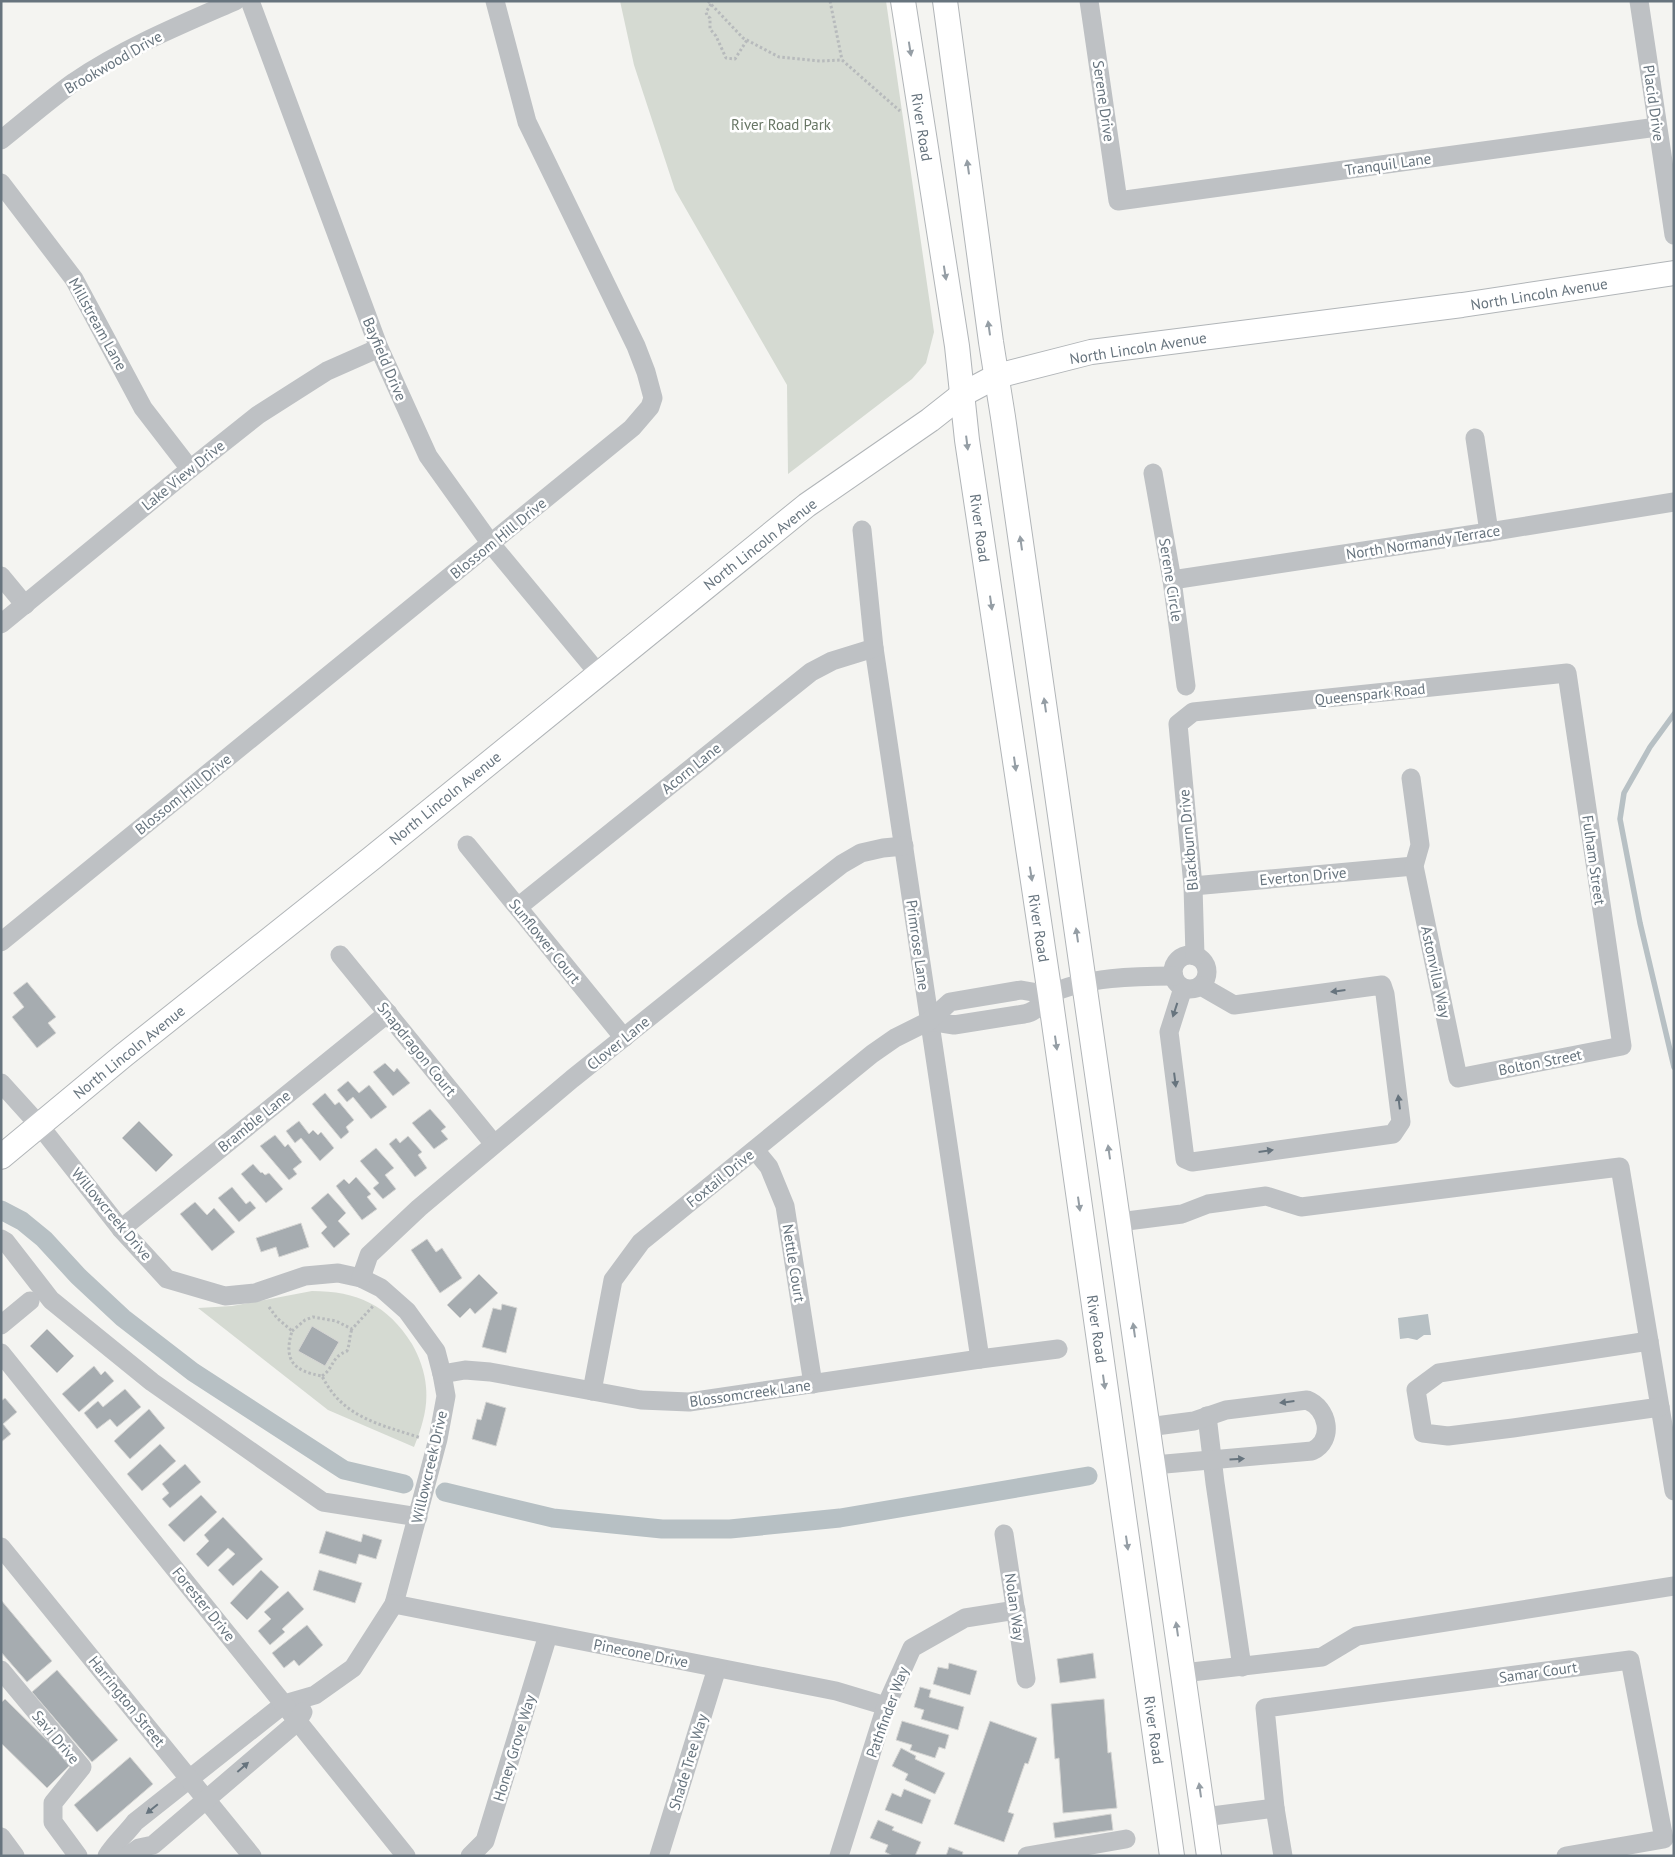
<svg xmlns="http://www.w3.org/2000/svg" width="1675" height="1857" viewBox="0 0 1675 1857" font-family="'PT Sans',sans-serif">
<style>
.green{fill:#d5dad2}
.water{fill:#b7c0c4}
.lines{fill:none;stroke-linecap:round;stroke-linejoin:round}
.stream{stroke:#b7c0c4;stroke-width:5.5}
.canal{stroke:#b7c0c4;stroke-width:19}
.building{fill:#a6acb0;stroke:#d5d5d3}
.major-casing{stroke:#b1b5b8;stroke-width:26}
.path{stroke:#b7babc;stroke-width:3;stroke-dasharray:2.5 2.5;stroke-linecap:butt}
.minor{stroke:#bec1c4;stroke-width:19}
.major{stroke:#fff;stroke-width:24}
.oneway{fill:#959ea5}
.oneway2{fill:#67747e}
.labels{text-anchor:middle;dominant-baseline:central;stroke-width:5;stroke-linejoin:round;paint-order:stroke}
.street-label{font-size:15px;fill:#67747e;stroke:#fff}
.park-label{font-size:15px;fill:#687665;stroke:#fff}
</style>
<rect width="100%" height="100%" fill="#f4f4f1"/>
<g class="green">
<polygon points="620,1 886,1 934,332 926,363 912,379 788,474 787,385 675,190 634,65"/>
<path d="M312,1291C357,1291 388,1305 412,1344C419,1356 425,1372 426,1387C428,1408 422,1427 414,1447L328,1410L198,1308L232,1306Z"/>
</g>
<polygon class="water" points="1428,1314 1431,1335 1424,1335 1417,1340 1408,1338 1400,1339 1398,1318"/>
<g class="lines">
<polyline class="stream" points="1674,714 1650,747 1624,793 1620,819 1640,923 1674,1067"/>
<g class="canal">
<polyline points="1,1210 22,1221 44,1239 78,1276 123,1318 193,1372 344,1470 404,1484"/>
<polyline points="445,1492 553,1518 662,1529 730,1529 840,1518 1088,1476"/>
</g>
</g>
<g class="building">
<polygon points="27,982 56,1017 48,1023 56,1033 37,1048 12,1017 24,1007 13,993"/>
<polygon points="385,1063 394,1072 397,1068 410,1083 393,1096 373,1072"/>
<polygon points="348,1081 359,1093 369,1085 387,1107 371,1119 353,1097 347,1102 337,1090"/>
<polygon points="325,1093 335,1105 339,1102 354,1120 346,1127 349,1132 341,1139 312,1104"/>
<polygon points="430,1109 446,1127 441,1131 448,1139 434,1149 412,1123"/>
<polygon points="139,1121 173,1155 156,1172 122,1138"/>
<polygon points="299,1121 309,1134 313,1130 318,1135 321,1132 334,1148 320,1161 301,1138 295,1143 286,1131"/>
<polygon points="275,1135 285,1147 288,1144 302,1162 293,1169 297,1174 289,1180 260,1146"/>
<polygon points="408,1136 422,1152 418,1155 427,1168 415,1177 389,1144 396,1138 400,1143"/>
<polygon points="376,1148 394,1168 385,1175 396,1189 383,1199 373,1188 379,1183 360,1161"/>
<polygon points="253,1164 261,1173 262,1172 265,1175 269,1173 283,1189 266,1203 241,1174"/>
<polygon points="356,1177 371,1194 367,1197 377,1209 362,1220 336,1186 344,1179 349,1184"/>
<polygon points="232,1187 246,1204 250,1201 256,1208 239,1222 218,1198"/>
<polygon points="328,1193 346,1213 338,1221 350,1234 334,1248 321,1233 327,1227 311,1208"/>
<polygon points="195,1202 207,1215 214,1208 235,1232 212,1251 180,1214"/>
<polygon points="301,1223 309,1247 279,1257 276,1247 261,1252 256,1238"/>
<polygon points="427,1239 436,1252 442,1248 462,1278 440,1293 411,1250"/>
<polygon points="479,1274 498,1293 475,1314 470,1308 460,1318 447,1305"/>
<polygon points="502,1304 517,1308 506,1353 482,1347 493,1308 501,1310"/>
<polygon points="312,1326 339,1342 325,1366 298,1351"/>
<polygon points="47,1329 74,1356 57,1373 30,1346"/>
<polygon points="94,1366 101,1375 105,1371 114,1381 79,1412 62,1394"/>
<polygon points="125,1389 141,1407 117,1427 110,1419 97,1429 84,1413 98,1401 103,1407"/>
<polygon points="5,1398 17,1412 3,1424 11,1434 1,1442 1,1401"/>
<polygon points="486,1402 506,1408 496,1446 472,1439 477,1419 481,1420"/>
<polygon points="149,1409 165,1428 130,1459 114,1441"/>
<polygon points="160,1444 176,1461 142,1491 127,1474"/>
<polygon points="185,1464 201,1482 170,1508 162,1499 169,1493 162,1484"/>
<polygon points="201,1495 217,1512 184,1542 168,1525"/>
<polygon points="223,1517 263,1559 233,1586 218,1570 235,1554 228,1548 208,1567 196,1554 209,1541 204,1535"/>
<polygon points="326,1531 361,1542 363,1534 382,1540 376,1559 359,1554 356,1564 319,1553"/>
<polygon points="261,1570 279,1587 247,1620 230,1603"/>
<polygon points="319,1570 362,1583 355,1603 313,1590"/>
<polygon points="288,1591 304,1609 282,1629 285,1632 270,1645 258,1631 271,1619 264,1612"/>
<polygon points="1,1600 52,1661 27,1682 1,1652"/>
<polygon points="307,1625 323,1645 299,1666 294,1660 284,1668 272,1653"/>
<polygon points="1093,1653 1096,1678 1060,1683 1057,1659"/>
<polygon points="949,1663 977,1671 970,1695 933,1684 938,1667 948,1669"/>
<polygon points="57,1670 118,1740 92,1762 32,1692"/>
<polygon points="920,1687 931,1690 929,1697 964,1707 958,1730 921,1719 924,1710 914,1707"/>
<polygon points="5,1699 71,1764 47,1788 1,1743 1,1703"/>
<polygon points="1104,1699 1108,1753 1111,1752 1117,1808 1063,1813 1059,1758 1055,1759 1051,1704"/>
<polygon points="902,1721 949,1735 945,1749 939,1747 935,1758 910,1750 912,1745 896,1740"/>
<polygon points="990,1721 1037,1738 1028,1764 1025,1763 1008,1812 1014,1814 1004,1842 954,1824"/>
<polygon points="901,1748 916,1756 915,1759 945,1773 935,1794 905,1780 908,1774 892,1766"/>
<polygon points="130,1757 153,1784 97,1832 74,1805"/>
<polygon points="904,1789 931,1800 922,1824 885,1810 892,1793 901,1797"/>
<polygon points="1111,1814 1113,1830 1055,1838 1053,1823"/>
<polygon points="878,1820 894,1827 892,1830 921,1842 915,1856 893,1856 885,1852 888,1845 870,1838"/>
<polygon points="949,1847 963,1852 962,1856 946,1856"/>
</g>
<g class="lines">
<g class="major-casing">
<g id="major">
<polyline points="903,1 957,346 967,440 1050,995 1172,1856"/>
<polyline points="945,1 991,342 1003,417 1209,1856"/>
<polyline points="1,1157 124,1055 372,858 807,505 930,420 963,394 997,376 1091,352 1462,305 1674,273"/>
</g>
</g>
<g class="path">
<polyline points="708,1 743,38 779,57 820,61 842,60 900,111"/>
<polyline points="830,1 842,60"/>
<polyline points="711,4 706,12 707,16 710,18 710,29 716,36 726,58 735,59 747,40"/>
<path d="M269,1307L277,1318L292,1331C283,1361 294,1371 322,1376C343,1418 379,1424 421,1438"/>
<polyline points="292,1331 305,1320 313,1317 336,1321 352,1329 374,1305"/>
<path d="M322,1376C335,1367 330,1358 347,1351C350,1344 349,1337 352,1329"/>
</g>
<g class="minor">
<polyline points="250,1 379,348 428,456 491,544 598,673"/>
<polyline points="1089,1 1118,201 1657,127"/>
<polyline points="1639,1 1674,235"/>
<path d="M1,140C25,121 49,100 74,82C124,48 180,25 235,1"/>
<polyline points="1,183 74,279 143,408 190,469"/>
<polyline points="1475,438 1489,532"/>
<polyline points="1153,473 1172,580 1186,686"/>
<polyline points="862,530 874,648 980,1359"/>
<polyline points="1,576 25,605"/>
<polyline points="1172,580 1489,532 1674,502"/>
<polyline points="1,624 190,469 258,415 327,371 379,348"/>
<polyline points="467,845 624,1038"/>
<polyline points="1193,886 1414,866"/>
<polyline points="518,907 811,672 832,661 874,648"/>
<polyline points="1,942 632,428 650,407 653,398 646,372 636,346 527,122 495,1"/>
<circle cx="1190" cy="972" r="17"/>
<polyline points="340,955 494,1144"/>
<polyline points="1195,956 1193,886 1178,724 1193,712 1567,673 1622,1046 1458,1078 1414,866 1420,845 1411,778"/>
<polyline points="1183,988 1169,1032 1185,1159 1192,1162 1393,1134 1401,1122 1385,994 1382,985 1234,1005 1201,986"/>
<path d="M929,1021L954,1025L1024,1014C1040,1011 1039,1001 1051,994C1084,977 1137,976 1174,976"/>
<path d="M1,1083L40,1126L121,1229L167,1279L225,1296L255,1293L305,1276L338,1273L361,1278L381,1288L407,1311L436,1351L442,1374L446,1396L438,1439L394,1604L353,1668L315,1695L284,1704L135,1822C126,1834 115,1843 107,1856"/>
<polyline points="755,1150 769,1167 785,1206 813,1384"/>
<polyline points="1119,1222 1182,1214 1208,1204 1266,1196 1301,1207 1620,1167 1674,1491"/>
<polyline points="121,1229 388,1013"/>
<polyline points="1,1239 6,1242 51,1300 152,1382 323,1502 418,1517"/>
<polyline points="361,1278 369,1255 419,1208 572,1079 793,902 842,864 861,853 883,848 904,846"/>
<polyline points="1,1325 30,1301"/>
<polyline points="1649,1341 1439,1373 1416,1390 1423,1433 1448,1436 1513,1428 1660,1407"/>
<polyline points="1,1353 406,1856"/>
<polyline points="442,1374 465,1370 490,1372 641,1400 689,1402 980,1359 1058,1349"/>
<polyline points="592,1391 613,1280 641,1242 872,1054 895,1038 929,1021 950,1002 1021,990 1050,995"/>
<polyline points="1207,1416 1215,1483 1242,1667"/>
<path d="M1148,1427L1194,1421L1226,1410L1307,1400C1328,1408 1335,1440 1312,1451L1154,1465"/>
<polyline points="1004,1534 1026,1679"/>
<polyline points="1,1547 252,1856"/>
<polyline points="394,1604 836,1691 886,1706"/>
<polyline points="1,1670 82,1767 53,1803 53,1822 78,1856"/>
<polyline points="1183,1673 1322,1657 1357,1636 1674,1586"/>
<polyline points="1204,1817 1275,1808"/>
<polyline points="1,1837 15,1856"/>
<polyline points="128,1856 139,1848 153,1845 297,1722 303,1712"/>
<polyline points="470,1856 485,1841 548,1635"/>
<polyline points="659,1856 717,1668"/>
<polyline points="839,1856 886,1706 912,1648 965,1618 1016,1610"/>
<polyline points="1027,1856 1126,1839"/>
<polyline points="1283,1856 1275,1808 1265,1708 1630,1660 1664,1839 1566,1856"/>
</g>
<use href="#major" class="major"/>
</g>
<defs><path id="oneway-solid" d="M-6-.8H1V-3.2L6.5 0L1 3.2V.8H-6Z" transform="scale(1.25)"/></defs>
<g class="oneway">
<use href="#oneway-solid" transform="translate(910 49) rotate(81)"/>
<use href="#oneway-solid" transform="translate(968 167) rotate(-98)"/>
<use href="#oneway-solid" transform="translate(945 273) rotate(81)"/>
<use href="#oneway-solid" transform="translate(989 328) rotate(-98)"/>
<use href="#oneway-solid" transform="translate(967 443) rotate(83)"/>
<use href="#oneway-solid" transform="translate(1021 543) rotate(-98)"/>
<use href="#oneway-solid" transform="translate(991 603) rotate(82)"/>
<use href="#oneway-solid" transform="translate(1045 705) rotate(-98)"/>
<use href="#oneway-solid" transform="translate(1015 764) rotate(82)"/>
<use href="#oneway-solid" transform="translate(1031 874) rotate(81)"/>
<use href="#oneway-solid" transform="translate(1077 935) rotate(-98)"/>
<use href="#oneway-solid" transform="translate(1056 1043) rotate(82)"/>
<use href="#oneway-solid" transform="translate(1109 1152) rotate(-98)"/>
<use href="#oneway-solid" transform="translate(1079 1204) rotate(82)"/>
<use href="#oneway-solid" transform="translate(1134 1330) rotate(-98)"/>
<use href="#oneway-solid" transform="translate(1104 1382) rotate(82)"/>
<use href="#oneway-solid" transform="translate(1127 1543) rotate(82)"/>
<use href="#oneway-solid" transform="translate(1177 1629) rotate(-98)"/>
<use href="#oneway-solid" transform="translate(1200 1790) rotate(-98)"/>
</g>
<g class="oneway2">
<use href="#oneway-solid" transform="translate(1338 991) rotate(173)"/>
<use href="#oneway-solid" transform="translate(1175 1010) rotate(108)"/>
<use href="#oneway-solid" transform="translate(1175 1080) rotate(83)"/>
<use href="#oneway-solid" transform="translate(1399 1102) rotate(-97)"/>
<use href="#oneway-solid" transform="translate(1266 1151) rotate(-8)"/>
<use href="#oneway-solid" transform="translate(1287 1402) rotate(173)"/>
<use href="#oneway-solid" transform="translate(1237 1459) rotate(-4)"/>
<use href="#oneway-solid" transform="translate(243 1767) rotate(-41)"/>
<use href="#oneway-solid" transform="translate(152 1809) rotate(141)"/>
</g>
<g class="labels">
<g class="street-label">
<text transform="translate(113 62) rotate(-30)">Brookwood Drive</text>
<text transform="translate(1104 101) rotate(82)">Serene Drive</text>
<text transform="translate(1654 103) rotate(82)">Placid Drive</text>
<text transform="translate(922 127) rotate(81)">River Road</text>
<text transform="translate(1388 164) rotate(-8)">Tranquil Lane</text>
<text transform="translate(1539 294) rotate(-9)">North Lincoln Avenue</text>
<text transform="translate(98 324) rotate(61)">Millstream Lane</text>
<text transform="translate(1138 348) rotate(-9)">North Lincoln Avenue</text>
<text transform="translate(385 359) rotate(67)">Bayfield Drive</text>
<text transform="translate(183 475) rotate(-39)">Lake View Drive</text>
<text transform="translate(980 528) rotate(82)">River Road</text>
<text transform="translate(498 538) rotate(-39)">Blossom Hill Drive</text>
<text transform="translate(1423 542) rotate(-9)">North Normandy Terrace</text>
<text transform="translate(760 544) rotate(-38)">North Lincoln Avenue</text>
<text transform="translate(1171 580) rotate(81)">Serene Circle</text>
<text transform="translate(1370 694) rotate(-6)">Queenspark Road</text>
<text transform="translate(691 768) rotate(-39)">Acorn Lane</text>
<text transform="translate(183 794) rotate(-39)">Blossom Hill Drive</text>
<text transform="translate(445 798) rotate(-39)">North Lincoln Avenue</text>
<text transform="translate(1188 840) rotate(-95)">Blackburn Drive</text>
<text transform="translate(1594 860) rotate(82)">Fulham Street</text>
<text transform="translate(1303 876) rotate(-5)">Everton Drive</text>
<text transform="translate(1039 928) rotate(81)">River Road</text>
<text transform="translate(545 941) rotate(51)">Sunflower Court</text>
<text transform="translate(918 945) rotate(82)">Primrose Lane</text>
<text transform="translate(1436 972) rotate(78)">Astonvilla Way</text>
<text transform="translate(618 1043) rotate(-39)">Clover Lane</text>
<text transform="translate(417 1049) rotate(51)">Snapdragon Court</text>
<text transform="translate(129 1052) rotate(-39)">North Lincoln Avenue</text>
<text transform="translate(1540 1062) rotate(-11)">Bolton Street</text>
<text transform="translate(254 1121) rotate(-39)">Bramble Lane</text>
<text transform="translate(720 1178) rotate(-39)">Foxtail Drive</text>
<text transform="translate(112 1214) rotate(50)">Willowcreek Drive</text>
<text transform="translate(794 1263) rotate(81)">Nettle Court</text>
<text transform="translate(1097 1329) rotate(82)">River Road</text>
<text transform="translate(750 1393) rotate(-8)">Blossomcreek Lane</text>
<text transform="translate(429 1467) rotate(-77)">Willowcreek Drive</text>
<text transform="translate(204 1604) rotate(51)">Forester Drive</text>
<text transform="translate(1015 1607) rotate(82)">Nolan Way</text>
<text transform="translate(641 1653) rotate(11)">Pinecone Drive</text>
<text transform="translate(1538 1672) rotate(-8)">Samar Court</text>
<text transform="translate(127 1701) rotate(51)">Harrington Street</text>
<text transform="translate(887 1712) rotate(-70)">Pathfinder Way</text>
<text transform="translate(1154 1730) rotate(82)">River Road</text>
<text transform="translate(56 1737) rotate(50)">Savi Drive</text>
<text transform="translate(514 1748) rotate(-73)">Honey Grove Way</text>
<text transform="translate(688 1762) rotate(-73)">Shade Tree Way</text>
</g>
<g class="park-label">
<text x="781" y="124">River Road Park</text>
</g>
</g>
<rect width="1675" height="1857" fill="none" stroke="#67747e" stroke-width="5"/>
</svg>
